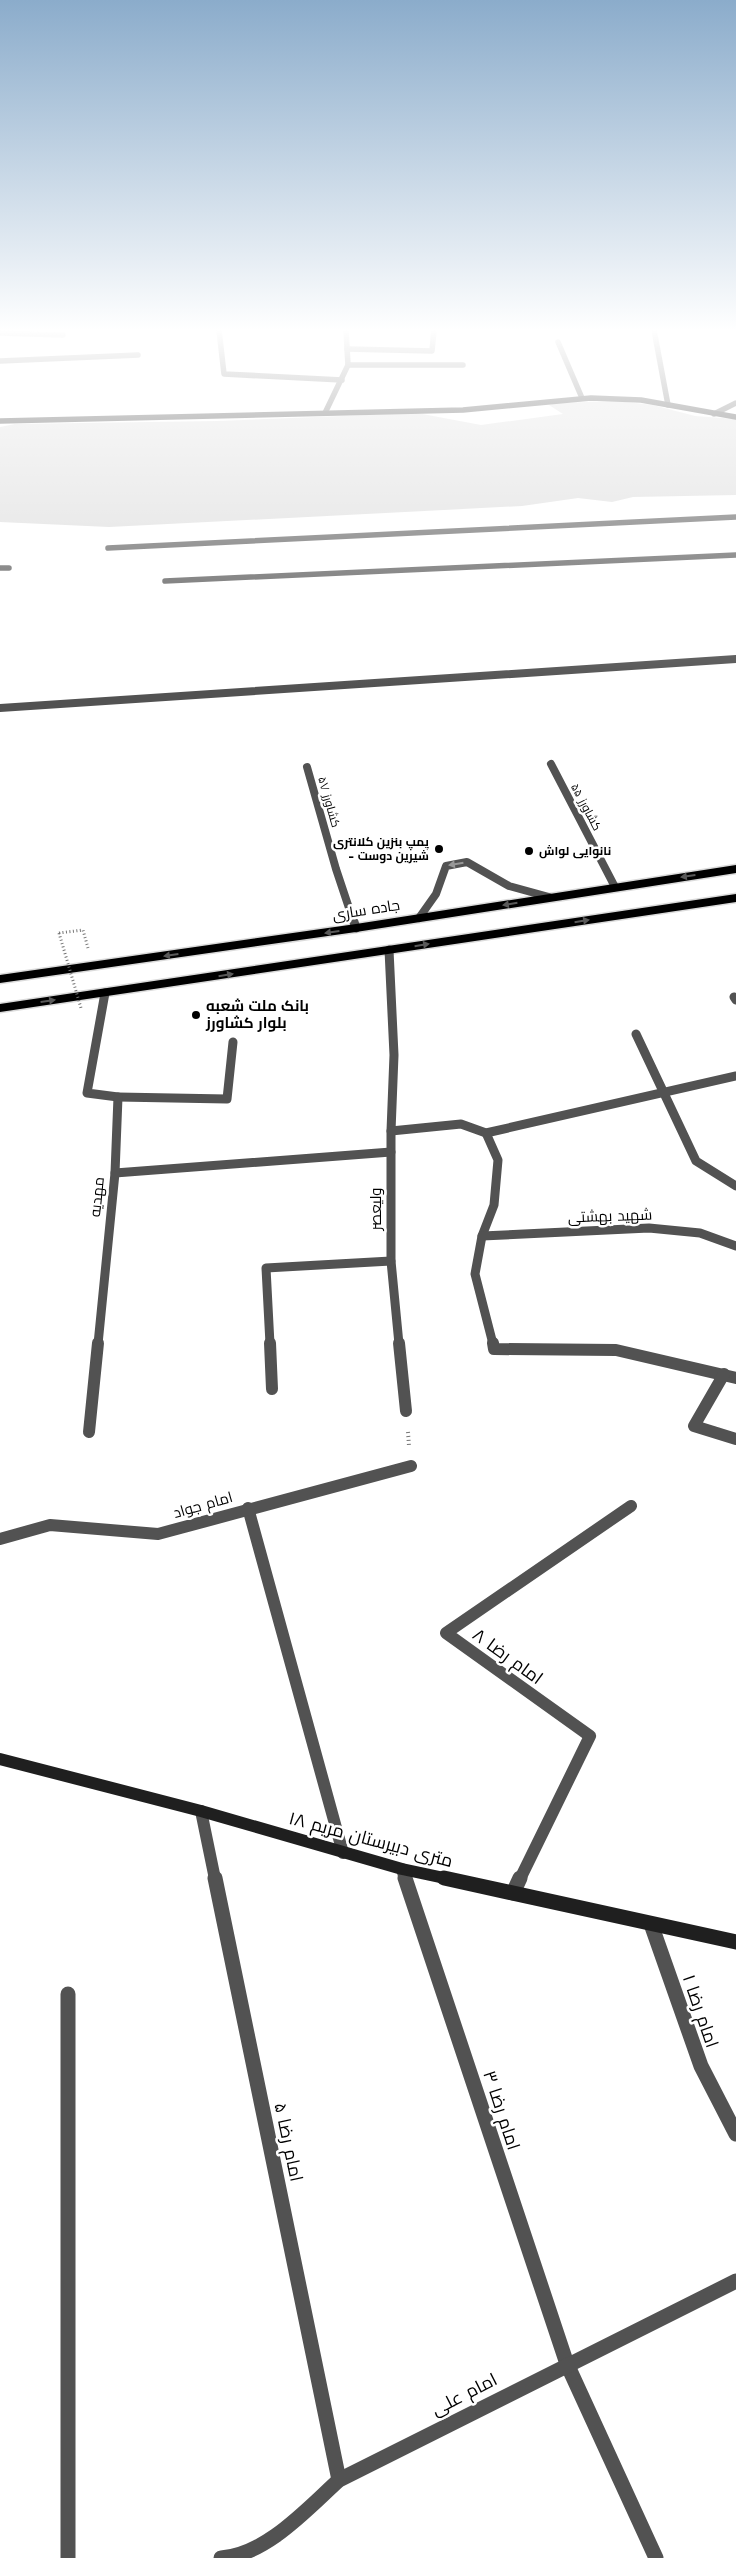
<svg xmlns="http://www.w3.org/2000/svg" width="736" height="2558" viewBox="0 0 736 2558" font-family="'Work Sans',Cairo,sans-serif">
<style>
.green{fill:#d9d9d9}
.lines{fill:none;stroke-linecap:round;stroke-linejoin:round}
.highway-casing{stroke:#dbdbdb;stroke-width:3}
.path-far1{stroke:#747474;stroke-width:3;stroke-dasharray:1 2.5;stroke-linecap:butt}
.path{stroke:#747474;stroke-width:4;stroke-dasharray:1 3;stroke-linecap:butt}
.lane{stroke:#525252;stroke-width:8}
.street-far4{stroke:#525252;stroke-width:5.5}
.street-far3{stroke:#525252;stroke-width:8}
.street-far2{stroke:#525252;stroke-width:9}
.street-far1{stroke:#525252;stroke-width:12}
.street{stroke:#525252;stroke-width:15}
.secondary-far2{stroke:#1f1f1f;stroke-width:5.5}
.secondary-far1{stroke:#1f1f1f;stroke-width:12}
.secondary{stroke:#1f1f1f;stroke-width:15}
.highway{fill:#000;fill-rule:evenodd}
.path-bridge{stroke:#747474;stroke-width:3;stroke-dasharray:1 2.5;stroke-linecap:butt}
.oneway{fill:#979797}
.oneway2{fill:#595959}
.poi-dot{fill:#000;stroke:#fff;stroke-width:2}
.labels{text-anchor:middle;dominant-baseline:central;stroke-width:5;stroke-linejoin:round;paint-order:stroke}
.far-street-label{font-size:12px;fill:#000;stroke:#fff}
.far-poi-label{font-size:12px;font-weight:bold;fill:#000;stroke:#fff;text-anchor:end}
.street-label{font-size:15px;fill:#000;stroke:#fff}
.poi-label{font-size:15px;font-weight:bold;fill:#000;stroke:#fff;text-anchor:start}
.near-street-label{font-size:18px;fill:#000;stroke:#fff}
</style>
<rect width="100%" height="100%" fill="#fff"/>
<polygon class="green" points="617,401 653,405 695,416 736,419 736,495 633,497 612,502 578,498 522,506 109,527 0,522 0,427 15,424 217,421 417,413 481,425 563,414 549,405 557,403"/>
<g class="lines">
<g class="highway-casing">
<g id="highway">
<polygon points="736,865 736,873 356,932 0,983 0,975 356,924"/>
<polygon points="736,894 736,902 0,1012 0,1004"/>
</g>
</g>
<polyline class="path-far1" points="59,933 83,930 88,948"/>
<polyline class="path" points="408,1432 409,1446"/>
<polyline class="lane" points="419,918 436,894 446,866 467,862 509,886 549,897"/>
<g class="street-far4">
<polyline points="219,330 224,374 342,380"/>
<polyline points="654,330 668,405"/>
<polyline points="0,333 63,335"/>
<polyline points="558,342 582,398"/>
<polyline points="347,349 432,351 434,330"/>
<polyline points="0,361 138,355"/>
<polyline points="348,365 463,365"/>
<polyline points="325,413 348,365 346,330"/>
<polyline points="714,414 736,403"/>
<polyline points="108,548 736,517"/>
<polyline points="0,568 9,568"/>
<polyline points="165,581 736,555"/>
</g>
<g class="street-far3">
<polyline points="0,708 736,659"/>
<polyline points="551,764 615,887"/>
<polyline points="307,767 336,869 354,923"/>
</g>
<g class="street-far2">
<polyline points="354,922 356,928"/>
<polyline points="389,950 394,1055 391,1131 391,1261 399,1344"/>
<polyline points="734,997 736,1000"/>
<polyline points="636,1034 696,1161 736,1186"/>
<polyline points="118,1097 227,1099 233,1042"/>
<polyline points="391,1131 461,1124 486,1133 736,1076"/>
<polyline points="486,1133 498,1160 494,1205 482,1236 475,1274 493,1344"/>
<polyline points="115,1173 391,1152"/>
<polyline points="482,1236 649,1228 700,1233 736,1246"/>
<polyline points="98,1344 115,1173 118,1097 87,1093 105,993"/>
<polyline points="270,1344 266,1268 391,1261"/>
</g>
<g class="street-far1">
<polyline points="270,1343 272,1389"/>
<polyline points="399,1343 406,1411"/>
<polyline points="493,1343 494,1349 616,1350 736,1378"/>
<polyline points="724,1374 694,1426 736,1439"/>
<polyline points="89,1432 98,1343"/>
<polyline points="248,1508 343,1853"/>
<polyline points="0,1539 50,1525 158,1534 411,1466"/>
<polyline points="201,1811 215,1879"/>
<polyline points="402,1869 405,1879"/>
<polyline points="520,1879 590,1736 446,1633 631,1506"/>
</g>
<g class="street">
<polyline points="215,1878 339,2480"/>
<polyline points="405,1878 567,2364 656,2558"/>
<polyline points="513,1893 520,1878"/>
<polyline points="651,1924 701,2066 736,2134"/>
<polyline points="68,1994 68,2558"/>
<path d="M221,2558C266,2555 307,2509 339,2480L736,2281"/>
</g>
<polyline class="secondary-far2" points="0,421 463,410 591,398 641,400 736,417"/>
<polyline class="secondary-far1" points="0,1759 201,1811 402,1869 449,1879"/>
<polyline class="secondary" points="444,1878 736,1942"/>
<use href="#highway" class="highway"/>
<polyline class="path-bridge" points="59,933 81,1008"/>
</g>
<defs><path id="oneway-solid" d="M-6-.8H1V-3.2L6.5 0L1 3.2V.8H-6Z" transform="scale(1.25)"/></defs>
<use class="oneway" href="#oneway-solid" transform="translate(456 864) rotate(171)"/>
<g class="oneway2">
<use href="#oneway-solid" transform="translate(688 876) rotate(172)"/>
<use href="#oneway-solid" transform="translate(510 904) rotate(171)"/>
<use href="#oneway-solid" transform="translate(582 921) rotate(-9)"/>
<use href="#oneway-solid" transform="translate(332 932) rotate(172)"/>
<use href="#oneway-solid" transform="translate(422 945) rotate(-9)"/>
<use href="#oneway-solid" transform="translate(171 955) rotate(172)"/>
<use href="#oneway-solid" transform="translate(226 975) rotate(-9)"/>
<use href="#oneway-solid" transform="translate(48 1001) rotate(-8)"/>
</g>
<linearGradient id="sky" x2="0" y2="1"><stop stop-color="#8baccb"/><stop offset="0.48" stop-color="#fff"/><stop offset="1" stop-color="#fff" stop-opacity="0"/></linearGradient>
<rect width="736" height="688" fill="url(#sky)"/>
<g class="poi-dot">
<circle cx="439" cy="849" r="5"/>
<circle cx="529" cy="851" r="5"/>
<circle cx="196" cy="1015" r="5"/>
</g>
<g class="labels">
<g class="far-street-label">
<text transform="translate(329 802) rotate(74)">کشاورز ۵۷</text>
<text transform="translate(586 807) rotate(62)">کشاورز ۵۵</text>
</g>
<g class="far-poi-label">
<text x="429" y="842">پمپ بنزین کلانتری<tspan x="429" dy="14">- شیرین دوست</tspan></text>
<text x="539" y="851" text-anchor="start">نانوایی لواش</text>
</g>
<g class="street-label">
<text transform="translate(366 910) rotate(-9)">جاده ساری</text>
<text transform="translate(97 1197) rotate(-84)">مهدیه</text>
<text transform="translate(376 1209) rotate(-90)">ولیعصر</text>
<text transform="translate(610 1216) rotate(-2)">شهید بهشتی</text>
<text transform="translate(203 1505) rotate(-16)">امام جواد</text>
</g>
<g class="poi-label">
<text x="206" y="1006">بانک ملت شعبه<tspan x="206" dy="17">بلوار کشاورز</tspan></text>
</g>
<g class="near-street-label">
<text transform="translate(508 1656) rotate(36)">امام رضا ۸</text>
<text transform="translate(371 1839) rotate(15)">۱۸ متری دبیرستان مریم</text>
<text transform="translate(701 2011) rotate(71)">امام رضا ۱</text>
<text transform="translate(502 2110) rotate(72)">امام رضا ۳</text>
<text transform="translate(289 2142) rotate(78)">امام رضا ۵</text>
<text transform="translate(464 2394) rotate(-27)">امام علی</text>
</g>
</g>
</svg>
